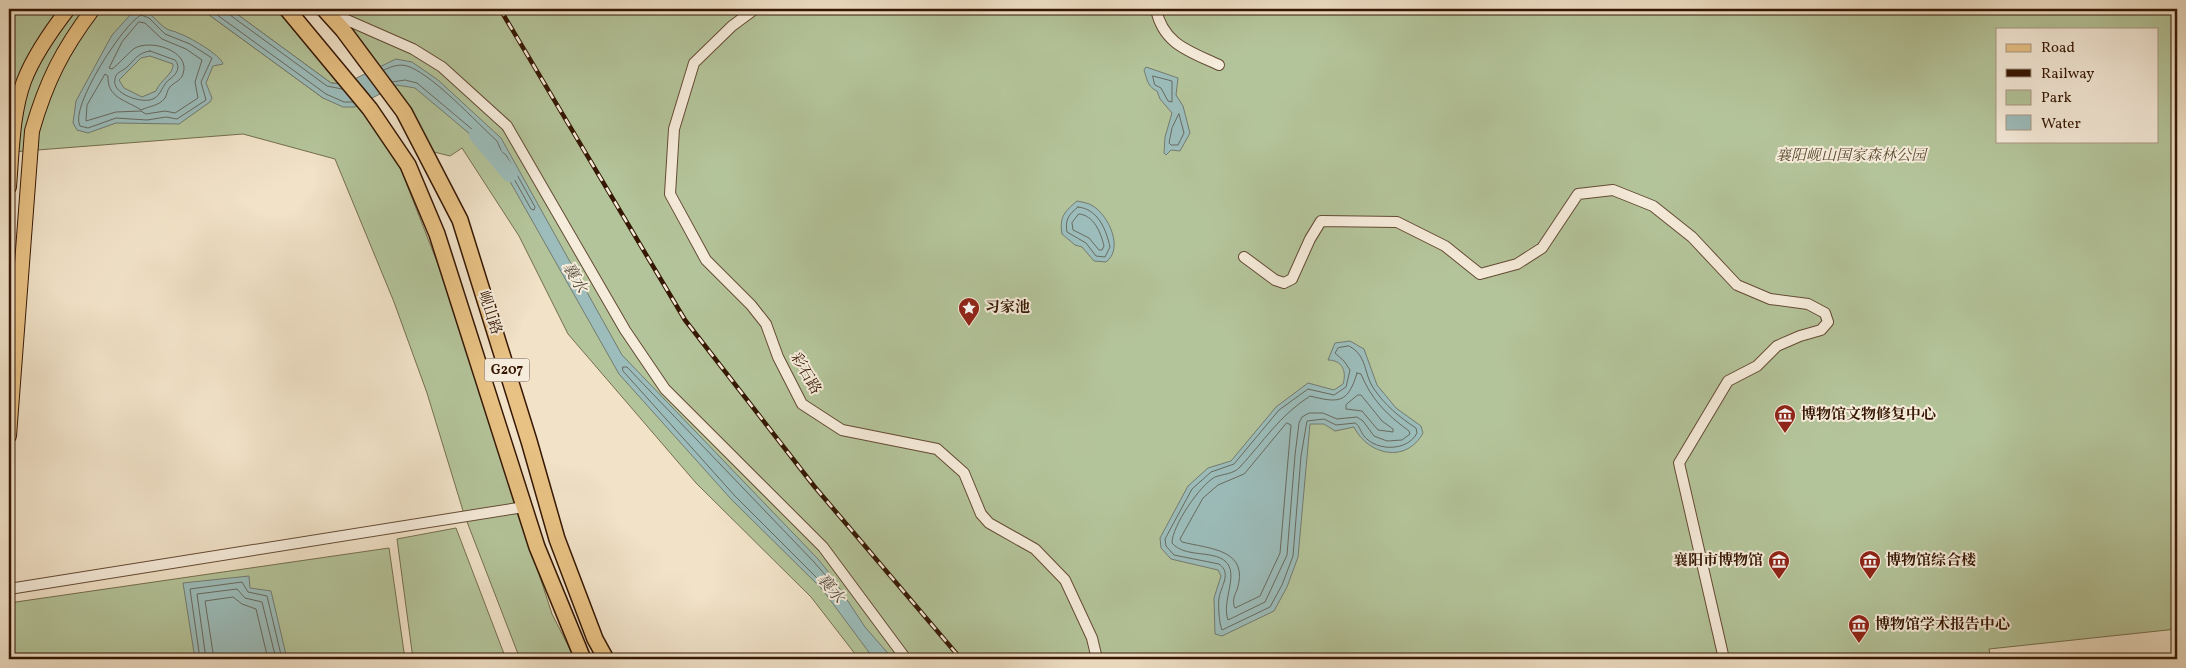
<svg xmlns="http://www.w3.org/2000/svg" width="2186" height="668" viewBox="0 0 2186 668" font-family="Vollkorn,'Noto Serif SC',serif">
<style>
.green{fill:#b4c49a;stroke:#746e4e;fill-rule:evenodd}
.water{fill:#9cbdbb;stroke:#737b71;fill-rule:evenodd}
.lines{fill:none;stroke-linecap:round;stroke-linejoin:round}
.shore{stroke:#686a5f;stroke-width:1}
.river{stroke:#9cbdbb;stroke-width:16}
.minor-casing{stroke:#644a34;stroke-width:12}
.major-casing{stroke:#351703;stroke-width:16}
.highway-casing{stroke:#351703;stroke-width:18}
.minor{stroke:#f6ecdb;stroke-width:10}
.major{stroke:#e8c184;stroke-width:14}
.highway{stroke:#e8c184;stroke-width:15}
.rail-casing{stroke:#351703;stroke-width:4.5}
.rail{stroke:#f6ecdb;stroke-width:2.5;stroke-dasharray:8;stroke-linecap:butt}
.labels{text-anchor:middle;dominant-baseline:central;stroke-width:4;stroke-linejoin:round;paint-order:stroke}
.shield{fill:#f6ecdb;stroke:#6f5744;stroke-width:1}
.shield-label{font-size:14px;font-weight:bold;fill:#351703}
.park-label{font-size:15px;font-style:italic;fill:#5b4b30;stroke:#f6ecdb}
.poi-label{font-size:15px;font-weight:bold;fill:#351703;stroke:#f6ecdb;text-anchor:start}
.street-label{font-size:15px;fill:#351703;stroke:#f6ecdb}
.water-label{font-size:16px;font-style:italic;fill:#595143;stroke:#f6ecdb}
</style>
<rect width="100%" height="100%" fill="#f1e2c8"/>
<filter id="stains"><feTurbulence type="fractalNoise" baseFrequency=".004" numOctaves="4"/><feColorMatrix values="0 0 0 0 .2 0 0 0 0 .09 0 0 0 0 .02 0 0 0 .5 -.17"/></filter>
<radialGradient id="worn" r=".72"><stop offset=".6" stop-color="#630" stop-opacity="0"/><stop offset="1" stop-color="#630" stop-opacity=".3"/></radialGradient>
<g class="green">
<polygon points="9,9 201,9 323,98 359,105 400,167 439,267 552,614 575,659 520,659 464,514 427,393 394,302 335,159 243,134 12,152 9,187"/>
<polygon points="230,9 287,9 344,84 331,83"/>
<path d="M324,9H2177V629L1989,649L1991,659H859L811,597L696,483L568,334L519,236L462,148L450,156L426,150ZM1997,29H2157V141H1997Z"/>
<polygon points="456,528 506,659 413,659 397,539"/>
<polygon points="389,548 405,659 9,659 9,603"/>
</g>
<g class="water">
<path d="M143,9C153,14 158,24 167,29C170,31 175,31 178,33C188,36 221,55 223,64L213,66L206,83L212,98L210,102L179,124L116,123L88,133L77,130L73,123L76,101L112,35L132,13ZM150,56L173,64C174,74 160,80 156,91L142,97L124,88L119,80L141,58Z"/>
<polygon points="201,9 230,9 331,83 344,84 396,59 412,62 438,80 501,138 622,355 818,559 830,574 865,627 893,659 874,659 822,589 731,499 619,374 495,155 415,88 397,85 355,107 343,107 323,98"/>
<path d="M1146,67L1178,78L1176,95L1183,106L1190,133L1180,151L1171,150L1166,155L1164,153L1165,137L1172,113L1160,99L1157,91C1148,87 1147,80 1144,70Z"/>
<path d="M1077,201C1082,202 1089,203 1093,206C1109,216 1124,249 1106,262L1094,261L1082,247L1075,245L1062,234C1059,217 1065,211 1077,201Z"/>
<path d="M1350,341L1364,349L1377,385L1396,408L1421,426L1423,433C1406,464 1368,455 1354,427L1335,431L1324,424H1310L1298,557L1287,587L1274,611L1222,636L1215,634L1214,598L1221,576L1218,570L1171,559L1161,548L1160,538L1188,486L1208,468L1231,461L1276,407L1308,383L1334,390L1343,384C1347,371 1342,360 1328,360L1335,343Z"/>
<polygon points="249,576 250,588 271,591 287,659 195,659 183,583"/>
</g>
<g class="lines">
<g class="shore">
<polyline points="209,9 326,94 344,102 353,102"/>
<polyline points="228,9 230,15 327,86 342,89"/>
<path d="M141,15L149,18L165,34L190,44L212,58L201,82L206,100L177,119L166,117L147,120L116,118L88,128L80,126C69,108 123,24 141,15Z"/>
<path d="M139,22L145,23L162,39L186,49L202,60L195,82L198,98L175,113L165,111L146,114L141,111L116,112L86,121L87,105L105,74L108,76C107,98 126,100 141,110C149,106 159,106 165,98C167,95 167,90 170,87C174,82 181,81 183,74C191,51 151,39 135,48C129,52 119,64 112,69L109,68L122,42Z"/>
<path d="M150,51L175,60C181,67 177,74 170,79C162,84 162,95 153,99C142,104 111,94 115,79C116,72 121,72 126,68C135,60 137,53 150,51Z"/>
<path d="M384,70C393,66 400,63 410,67C436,78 475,121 497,141L501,150L498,151L417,83L405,80L392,82"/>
<polygon points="1153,76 1172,81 1172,102 1168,101 1161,88 1155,85"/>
<polygon points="1179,114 1184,133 1178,145 1171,145 1169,143 1172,128"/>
<polygon points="501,151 506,155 535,207 534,210 531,209 500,154"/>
<path d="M1078,207C1098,209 1106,229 1110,247L1105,257L1096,256L1086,243L1067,232C1065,220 1068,215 1078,207Z"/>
<path d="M1079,214C1094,215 1101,233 1104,246L1102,250H1099L1089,238L1073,230L1072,223Z"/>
<path d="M1349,346C1368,356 1363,373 1374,389C1385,405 1399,417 1416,428L1417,433C1408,451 1377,452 1364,436C1360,431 1360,426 1355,423L1336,425L1324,419L1307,421L1301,456L1293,556L1282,585L1270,607L1222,630C1219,623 1218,605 1219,598C1221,586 1232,573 1219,564L1174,555L1166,546L1165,539L1192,489L1211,472L1234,464L1279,410L1308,389L1334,395L1346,387L1350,370L1344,361L1335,353L1338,348Z"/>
<polygon points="623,367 627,367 814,562 827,577 833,591 830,591 735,496 623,371"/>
<path d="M1357,373L1361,374C1371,399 1387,415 1409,431L1410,434L1402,440L1387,441L1374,436L1363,421L1357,417L1337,419L1323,413H1309L1302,417L1299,423L1295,455L1287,555L1265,602L1228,620C1221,600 1240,574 1225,561C1212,550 1185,558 1172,543C1172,526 1200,485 1215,477C1223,474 1234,474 1240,467C1264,441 1279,416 1310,396C1338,403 1348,404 1357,373Z"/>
<polygon points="1358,395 1361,395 1382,421 1393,429 1393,432 1378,430 1362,411 1346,409 1346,405"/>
<path d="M1287,423L1291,425L1280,553L1260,596L1235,608C1232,602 1234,596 1237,590C1250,549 1210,549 1182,542L1180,539L1203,498L1218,485L1244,474Z"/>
<polyline points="200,659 190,589 242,582 248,592 267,596 282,659"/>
<polyline points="206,659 197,594 237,589 245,598 262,602 276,659"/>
<polyline points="214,659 205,601 233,597 242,604 256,609 268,659"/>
</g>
<polyline class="river" points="477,135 510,174"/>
<g class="minor-casing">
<g id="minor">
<polyline points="755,9 732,26 694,63 674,129 670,194 706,260 751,305 766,324 778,357 802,404 842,430 937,449 964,473 981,514 989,523 1035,549 1065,580 1092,638 1097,659"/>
<path d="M1156,9C1163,44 1189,51 1219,65"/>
<polyline points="331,13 413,49 442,67 507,126 625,330 665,389 823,547 906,659"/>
<polyline points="1244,257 1275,280 1284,283 1292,279 1310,239 1321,221 1397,222 1445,246 1480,274 1517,264 1542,248 1578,194 1613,190 1653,206 1692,237 1737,285 1770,299 1808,304 1825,313 1828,322 1821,330 1800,336 1777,346 1757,366 1728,381 1679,463 1724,659"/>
<polyline points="9,589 524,507"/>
</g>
</g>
<g class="major-casing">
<g id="major">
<path d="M9,187C12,152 12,114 24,81C34,55 51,31 68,9"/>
<path d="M9,436L32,131C46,82 62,50 93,9"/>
</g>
</g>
<g class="highway-casing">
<g id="highway">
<polyline points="287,9 370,109 408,165 437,234 537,547 583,659"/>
<polyline points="324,9 343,30 404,112 460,220 529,441 557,539 595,639 606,659"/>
</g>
</g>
<use href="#minor" class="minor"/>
<use href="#major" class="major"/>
<use href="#highway" class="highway"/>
<g class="rail-casing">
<polyline id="rail" points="500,9 685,320 814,486 961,659"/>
</g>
<use href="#rail" class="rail"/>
</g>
<defs>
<g id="sight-pin" transform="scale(1.125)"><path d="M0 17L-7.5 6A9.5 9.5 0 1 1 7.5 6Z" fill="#8f2418" stroke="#f6ecdb"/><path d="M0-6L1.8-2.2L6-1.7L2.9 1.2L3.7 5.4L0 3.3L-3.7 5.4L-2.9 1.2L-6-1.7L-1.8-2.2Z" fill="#fff"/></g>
<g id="museum-pin" transform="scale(1.125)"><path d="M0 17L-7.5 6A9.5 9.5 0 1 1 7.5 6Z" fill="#8f2418" stroke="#f6ecdb"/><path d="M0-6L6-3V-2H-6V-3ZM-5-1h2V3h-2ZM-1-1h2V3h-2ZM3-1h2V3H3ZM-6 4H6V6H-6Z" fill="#fff"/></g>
</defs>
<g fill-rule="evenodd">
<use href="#sight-pin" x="969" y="308"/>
<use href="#museum-pin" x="1785" y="415"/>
<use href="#museum-pin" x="1779" y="561"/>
<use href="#museum-pin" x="1870" y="561"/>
<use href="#museum-pin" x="1859" y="625"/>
</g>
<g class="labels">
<rect class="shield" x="484.5" y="358.5" width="45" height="23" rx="4"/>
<g class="shield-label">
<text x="507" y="370">G207</text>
</g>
<g class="park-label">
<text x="1851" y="156">襄阳岘山国家森林公园</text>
</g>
<g class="poi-label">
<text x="985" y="308">习家池</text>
<text x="1801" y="415">博物馆文物修复中心</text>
<text x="1763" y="561" text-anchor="end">襄阳市博物馆</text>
<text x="1886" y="561">博物馆综合楼</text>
<text x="1875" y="625">博物馆学术报告中心</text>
</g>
<g class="street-label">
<text transform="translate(489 313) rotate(72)">岘山路</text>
<text transform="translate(805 374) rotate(60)">彩石路</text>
</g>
<g class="water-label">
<text transform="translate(574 278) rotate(60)">襄水</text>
<text transform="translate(830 589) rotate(51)">襄水</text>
</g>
</g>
<rect width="2186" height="668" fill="none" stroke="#f1e2c8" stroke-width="30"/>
<rect x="10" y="10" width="2166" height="648" fill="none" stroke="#351703" stroke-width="2.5"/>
<rect x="15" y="15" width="2156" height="638" fill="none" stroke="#351703"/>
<rect x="1996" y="28" width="162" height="115" fill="#f6ecdb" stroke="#a99785"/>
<rect x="2006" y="44" width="25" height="8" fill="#e8c184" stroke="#a99785"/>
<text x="2041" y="52" font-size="15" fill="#351703">Road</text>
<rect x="2006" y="69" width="25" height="8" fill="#351703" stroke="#a99785"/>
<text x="2041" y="78" font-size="15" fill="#351703">Railway</text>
<rect x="2006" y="90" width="25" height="15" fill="#b4c49a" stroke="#a99785"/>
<text x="2041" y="102" font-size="15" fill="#351703">Park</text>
<rect x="2006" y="115" width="25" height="15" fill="#9cbdbb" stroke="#a99785"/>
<text x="2041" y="128" font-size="15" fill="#351703">Water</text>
<rect width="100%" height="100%" filter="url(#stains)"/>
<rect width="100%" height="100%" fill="url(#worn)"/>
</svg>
